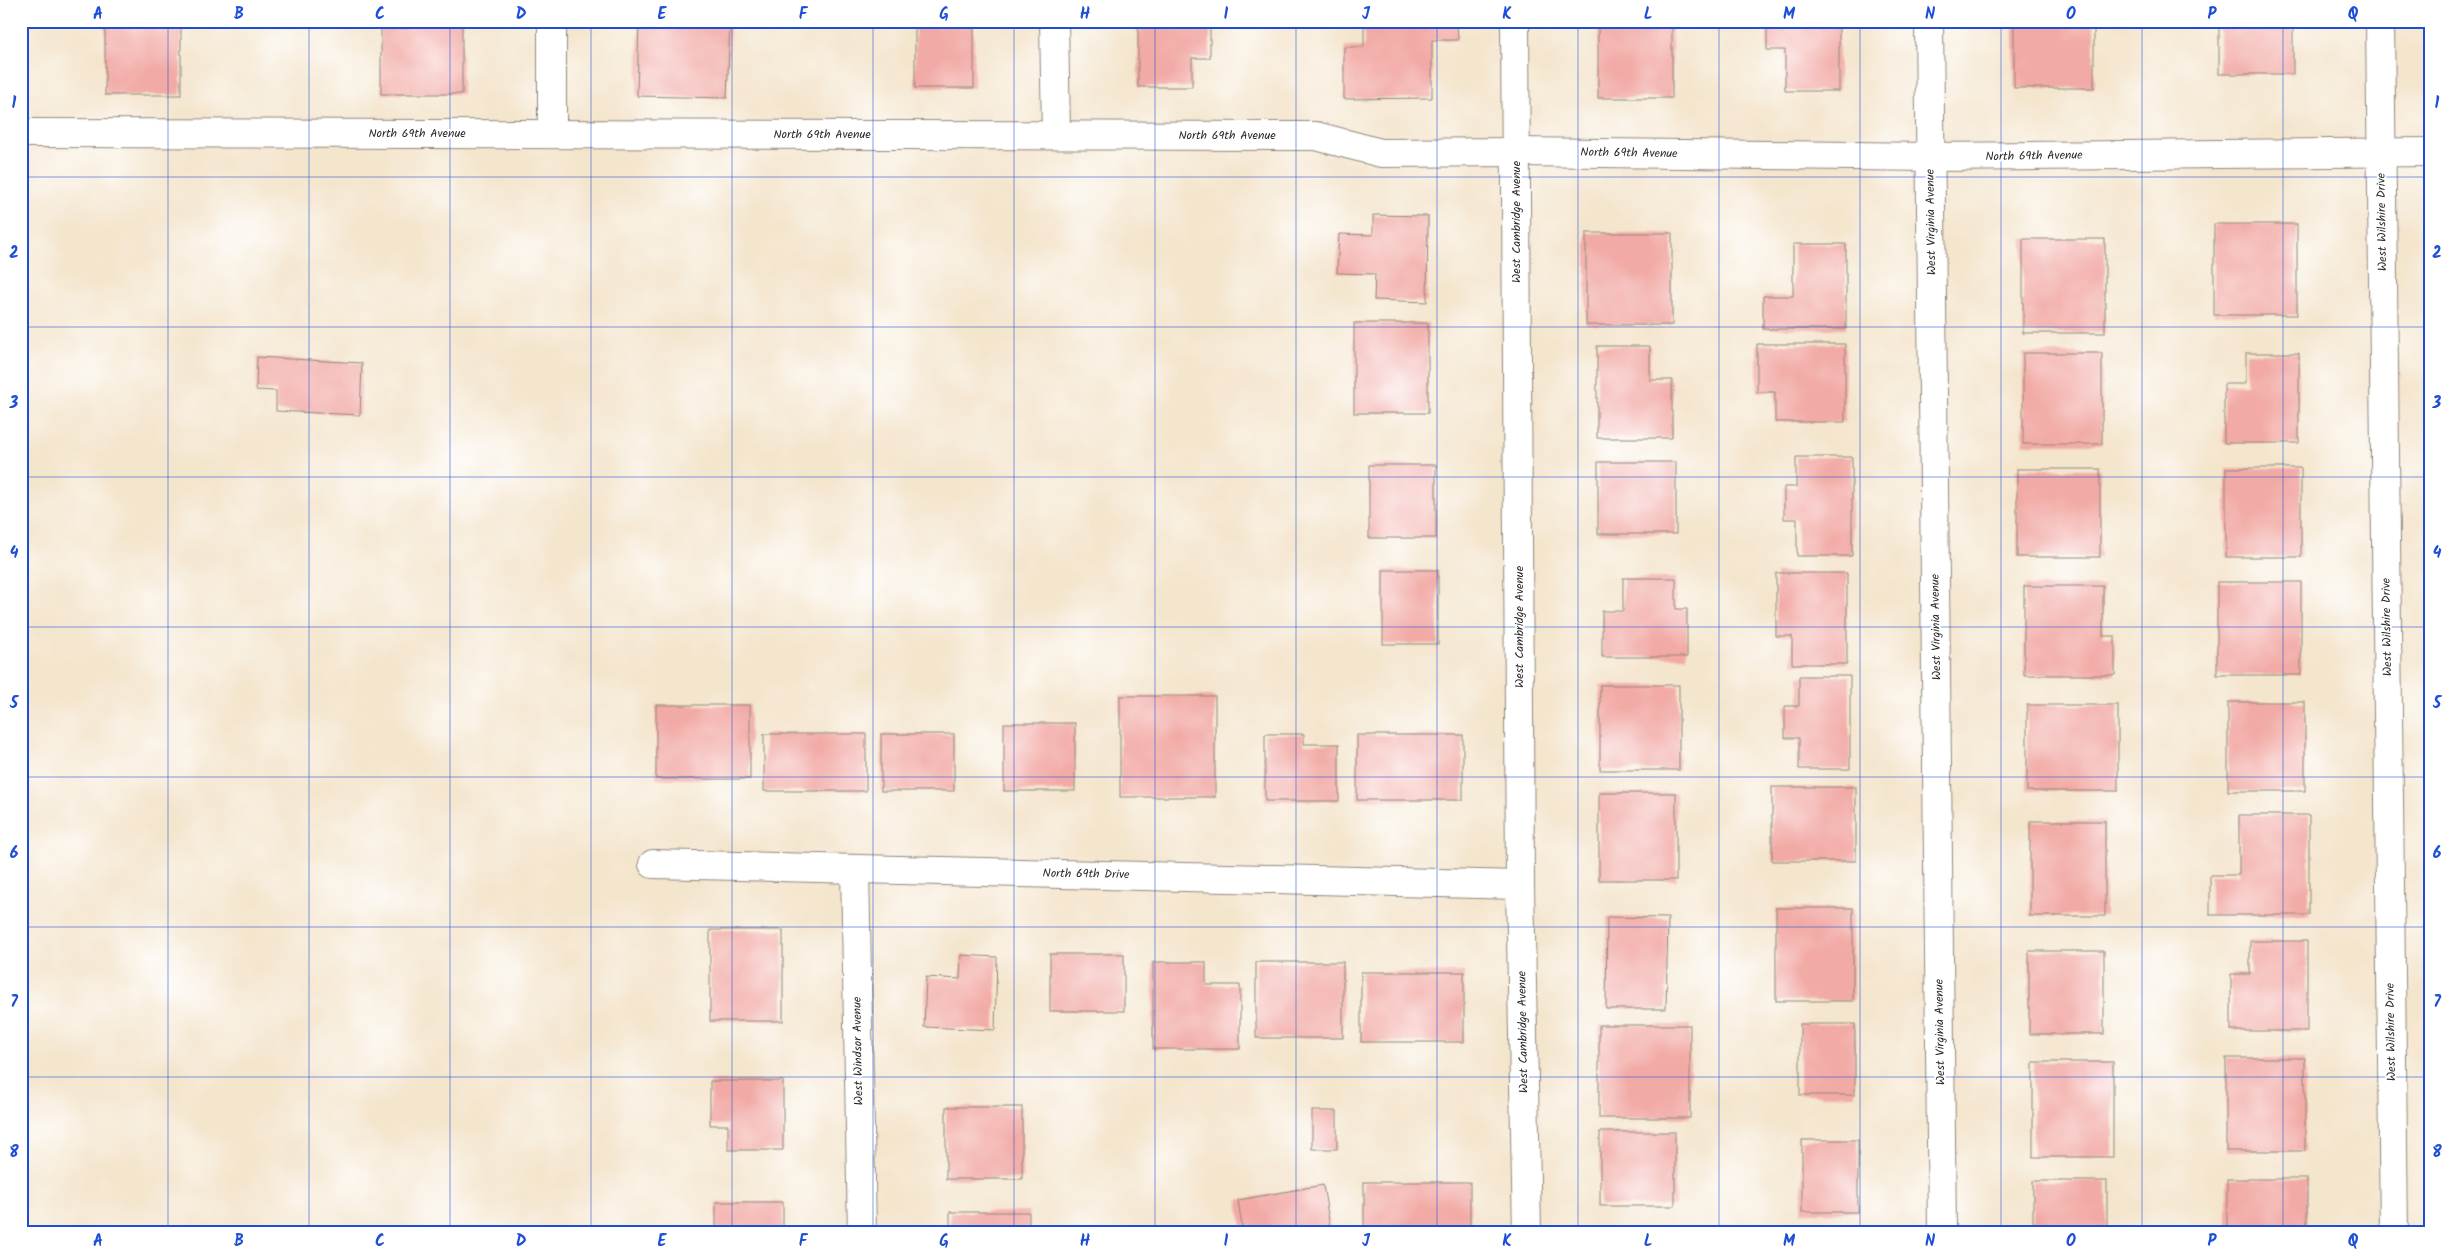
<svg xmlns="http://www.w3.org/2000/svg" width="2451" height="1254" viewBox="0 0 2451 1254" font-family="Kalam,sans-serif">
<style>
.building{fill:#f2aaa6}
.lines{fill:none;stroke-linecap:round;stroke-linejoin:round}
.minor-casing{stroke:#90887c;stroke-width:30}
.minor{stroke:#fff;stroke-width:28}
.grid{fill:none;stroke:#1d4ed8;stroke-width:1;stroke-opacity:0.55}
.labels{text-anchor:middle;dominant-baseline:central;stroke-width:4;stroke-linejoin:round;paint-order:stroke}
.street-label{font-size:12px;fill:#2b2b2b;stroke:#fff}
.neatline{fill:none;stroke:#1d4ed8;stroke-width:2}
.grid-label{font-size:16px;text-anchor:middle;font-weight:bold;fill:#1d4ed8}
</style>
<rect width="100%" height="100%" fill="#fff"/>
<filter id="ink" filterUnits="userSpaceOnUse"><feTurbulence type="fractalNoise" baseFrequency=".02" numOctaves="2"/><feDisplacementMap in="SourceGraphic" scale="10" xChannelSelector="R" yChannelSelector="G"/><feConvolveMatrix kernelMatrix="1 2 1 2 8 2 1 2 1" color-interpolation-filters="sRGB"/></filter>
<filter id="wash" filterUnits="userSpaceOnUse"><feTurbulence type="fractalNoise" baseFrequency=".0096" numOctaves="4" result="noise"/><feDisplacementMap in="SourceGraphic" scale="20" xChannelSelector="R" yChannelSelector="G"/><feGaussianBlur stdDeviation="1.12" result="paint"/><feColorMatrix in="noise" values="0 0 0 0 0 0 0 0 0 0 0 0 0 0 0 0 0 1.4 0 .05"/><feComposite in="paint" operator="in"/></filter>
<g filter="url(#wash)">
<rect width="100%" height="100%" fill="#f4e5cd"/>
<g id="blocks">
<g class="building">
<rect x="105" y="21" width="76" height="74"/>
<polygon points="410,21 462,21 462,94 381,94 381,28 410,28"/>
<polygon points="639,21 730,21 727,98 637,96"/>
<rect x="915" y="21" width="59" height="67"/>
<polygon points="1138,21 1210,21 1210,58 1192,58 1192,87 1138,87"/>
<polygon points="1364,21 1457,21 1458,40 1432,40 1432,98 1344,99 1344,47 1364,47"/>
<rect x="1598" y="21" width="74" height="77"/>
<polygon points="1767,21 1839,21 1839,91 1785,91 1785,50 1767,50"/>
<rect x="2014" y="21" width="80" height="67"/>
<rect x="2219" y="21" width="74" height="53"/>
<polygon points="1373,215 1428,216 1427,302 1374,300 1375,274 1337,273 1339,234 1373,235"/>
<rect x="2214" y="224" width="83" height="91"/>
<rect x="1586" y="233" width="86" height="92"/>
<rect x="2023" y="239" width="82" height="94"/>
<polygon points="1793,244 1846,244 1846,329 1763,329 1763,296 1793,296"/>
<rect x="1354" y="323" width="74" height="90"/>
<polygon points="1757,344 1845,344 1845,422 1775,422 1775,392 1757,392"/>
<polygon points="1597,346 1650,346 1650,380 1672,380 1672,438 1597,438"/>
<rect x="2023" y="353" width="79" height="91"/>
<polygon points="2246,353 2299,353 2299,443 2224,443 2224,384 2246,384"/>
<polygon points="257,357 362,363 360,415 276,411 276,391 256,390"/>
<polygon points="1796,457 1852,457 1852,556 1797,556 1797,519 1784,519 1784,487 1796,487"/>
<rect x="1598" y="462" width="78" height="72"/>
<rect x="1369" y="465" width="67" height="73"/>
<rect x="2226" y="468" width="75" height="89"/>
<rect x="2017" y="469" width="83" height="88"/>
<rect x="1383" y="570" width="55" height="74"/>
<polygon points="1776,573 1847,573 1847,664 1792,664 1792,636 1776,636"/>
<polygon points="1623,578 1676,578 1676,609 1687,609 1687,657 1602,657 1602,611 1623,611"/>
<rect x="2217" y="582" width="84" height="93"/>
<polygon points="2024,586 2103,586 2103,636 2115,636 2115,675 2024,675"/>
<polygon points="1799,676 1850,676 1850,769 1799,769 1799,738 1785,738 1785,706 1799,706"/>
<rect x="1600" y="685" width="79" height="85"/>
<rect x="1120" y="696" width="95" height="101"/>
<rect x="2228" y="702" width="77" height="89"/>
<rect x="656" y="705" width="94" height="74"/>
<rect x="2027" y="705" width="91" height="86"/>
<rect x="1004" y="723" width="71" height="68"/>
<rect x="764" y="734" width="102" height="57"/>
<rect x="881" y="734" width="73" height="57"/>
<polygon points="1265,734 1304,734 1304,744 1339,744 1339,801 1265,801"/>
<rect x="1357" y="735" width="106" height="65"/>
<rect x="1772" y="787" width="84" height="74"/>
<rect x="1599" y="793" width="77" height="87"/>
<polygon points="2239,815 2309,815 2309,915 2210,915 2210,875 2239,875"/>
<rect x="2030" y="821" width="75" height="95"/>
<rect x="1776" y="908" width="77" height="93"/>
<polygon points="1607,917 1668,918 1666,1009 1606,1009"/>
<rect x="710" y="930" width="73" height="91"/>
<polygon points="2250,941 2307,941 2307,1031 2231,1031 2231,974 2250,974"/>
<rect x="2029" y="951" width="75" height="83"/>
<rect x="1050" y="954" width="74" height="57"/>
<polygon points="961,955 997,957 995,1030 924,1027 926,977 960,979"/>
<polygon points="1153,962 1206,962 1206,985 1240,985 1240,1049 1153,1049"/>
<rect x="1256" y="962" width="87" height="76"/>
<rect x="1361" y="972" width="103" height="70"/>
<rect x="1800" y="1024" width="55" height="71"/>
<rect x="1599" y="1025" width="91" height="93"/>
<rect x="2226" y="1058" width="79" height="93"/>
<rect x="2033" y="1062" width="80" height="95"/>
<polygon points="710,1081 783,1081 783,1150 728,1150 728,1125 710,1125"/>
<rect x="946" y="1107" width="76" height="72"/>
<rect x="1312" y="1111" width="25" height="38"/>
<rect x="1600" y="1132" width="75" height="74"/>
<rect x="1802" y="1140" width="56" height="72"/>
<rect x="2227" y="1179" width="80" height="54"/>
<rect x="2033" y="1181" width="74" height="52"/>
<rect x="1364" y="1182" width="106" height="51"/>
<polygon points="1323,1185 1331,1233 1243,1233 1238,1200"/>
<rect x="716" y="1202" width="67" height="31"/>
<rect x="950" y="1212" width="79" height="21"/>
</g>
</g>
</g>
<g filter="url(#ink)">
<use href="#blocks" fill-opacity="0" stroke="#90887c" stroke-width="1"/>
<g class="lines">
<g class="minor-casing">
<g id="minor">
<polyline points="552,21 552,133"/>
<polyline points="1054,21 1056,134"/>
<polyline points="1515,21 1520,885 1527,1233"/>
<polyline points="1929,21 1942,1233"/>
<polyline points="2380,21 2394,1233"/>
<polyline points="21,133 1316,136 1381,153 1516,152 1931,157 2430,152"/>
<polyline points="653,864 1520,885"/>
<polyline points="855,869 862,1233"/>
</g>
</g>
<use href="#minor" class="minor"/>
</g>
</g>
<path class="grid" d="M168,21V1233M309,21V1233M450,21V1233M591,21V1233M732,21V1233M873,21V1233M1014,21V1233M1155,21V1233M1296,21V1233M1437,21V1233M1578,21V1233M1719,21V1233M1860,21V1233M2001,21V1233M2142,21V1233M2283,21V1233M21,177H2430M21,327H2430M21,477H2430M21,627H2430M21,777H2430M21,927H2430M21,1077H2430"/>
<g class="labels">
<g class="street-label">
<text x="417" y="133">North 69th Avenue</text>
<text x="822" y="134">North 69th Avenue</text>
<text x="1227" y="135">North 69th Avenue</text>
<text transform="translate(1629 153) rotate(1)">North 69th Avenue</text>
<text transform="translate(2034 156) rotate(-1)">North 69th Avenue</text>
<text transform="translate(1516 222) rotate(-90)">West Cambridge Avenue</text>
<text transform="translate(1931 222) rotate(-91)">West Virginia Avenue</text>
<text transform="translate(2382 222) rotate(-91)">West Wilshire Drive</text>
<text transform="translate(1519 627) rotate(-90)">West Cambridge Avenue</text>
<text transform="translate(1936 627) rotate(-91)">West Virginia Avenue</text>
<text transform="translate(2387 627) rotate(-91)">West Wilshire Drive</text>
<text transform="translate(1086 874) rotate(1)">North 69th Drive</text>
<text transform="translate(1523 1032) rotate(-91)">West Cambridge Avenue</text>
<text transform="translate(1940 1032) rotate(-91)">West Virginia Avenue</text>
<text transform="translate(2391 1032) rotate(-91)">West Wilshire Drive</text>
<text transform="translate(858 1051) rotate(-91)">West Windsor Avenue</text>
</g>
</g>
<rect width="2451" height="1254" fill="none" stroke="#fff" stroke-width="55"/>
<rect x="28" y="28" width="2396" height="1198" class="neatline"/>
<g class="grid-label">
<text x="98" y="19">A</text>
<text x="239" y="19">B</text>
<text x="380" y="19">C</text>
<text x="521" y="19">D</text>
<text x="662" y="19">E</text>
<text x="803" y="19">F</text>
<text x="944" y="19">G</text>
<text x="1085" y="19">H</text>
<text x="1226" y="19">I</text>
<text x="1366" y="19">J</text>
<text x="1507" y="19">K</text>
<text x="1648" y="19">L</text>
<text x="1789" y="19">M</text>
<text x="1930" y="19">N</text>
<text x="2071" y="19">O</text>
<text x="2212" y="19">P</text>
<text x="2353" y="19">Q</text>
<text x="14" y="108">1</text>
<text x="2437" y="108">1</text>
<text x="14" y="258">2</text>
<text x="2437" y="258">2</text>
<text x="14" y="408">3</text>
<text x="2437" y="408">3</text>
<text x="14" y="558">4</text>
<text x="2437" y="558">4</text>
<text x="14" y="708">5</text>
<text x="2437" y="708">5</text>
<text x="14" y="858">6</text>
<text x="2437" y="858">6</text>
<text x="14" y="1007">7</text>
<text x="2437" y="1007">7</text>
<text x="14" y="1157">8</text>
<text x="2437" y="1157">8</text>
<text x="98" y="1246">A</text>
<text x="239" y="1246">B</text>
<text x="380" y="1246">C</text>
<text x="521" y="1246">D</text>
<text x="662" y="1246">E</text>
<text x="803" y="1246">F</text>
<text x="944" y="1246">G</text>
<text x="1085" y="1246">H</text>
<text x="1226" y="1246">I</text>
<text x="1366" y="1246">J</text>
<text x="1507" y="1246">K</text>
<text x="1648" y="1246">L</text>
<text x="1789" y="1246">M</text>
<text x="1930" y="1246">N</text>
<text x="2071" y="1246">O</text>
<text x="2212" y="1246">P</text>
<text x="2353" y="1246">Q</text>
</g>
</svg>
